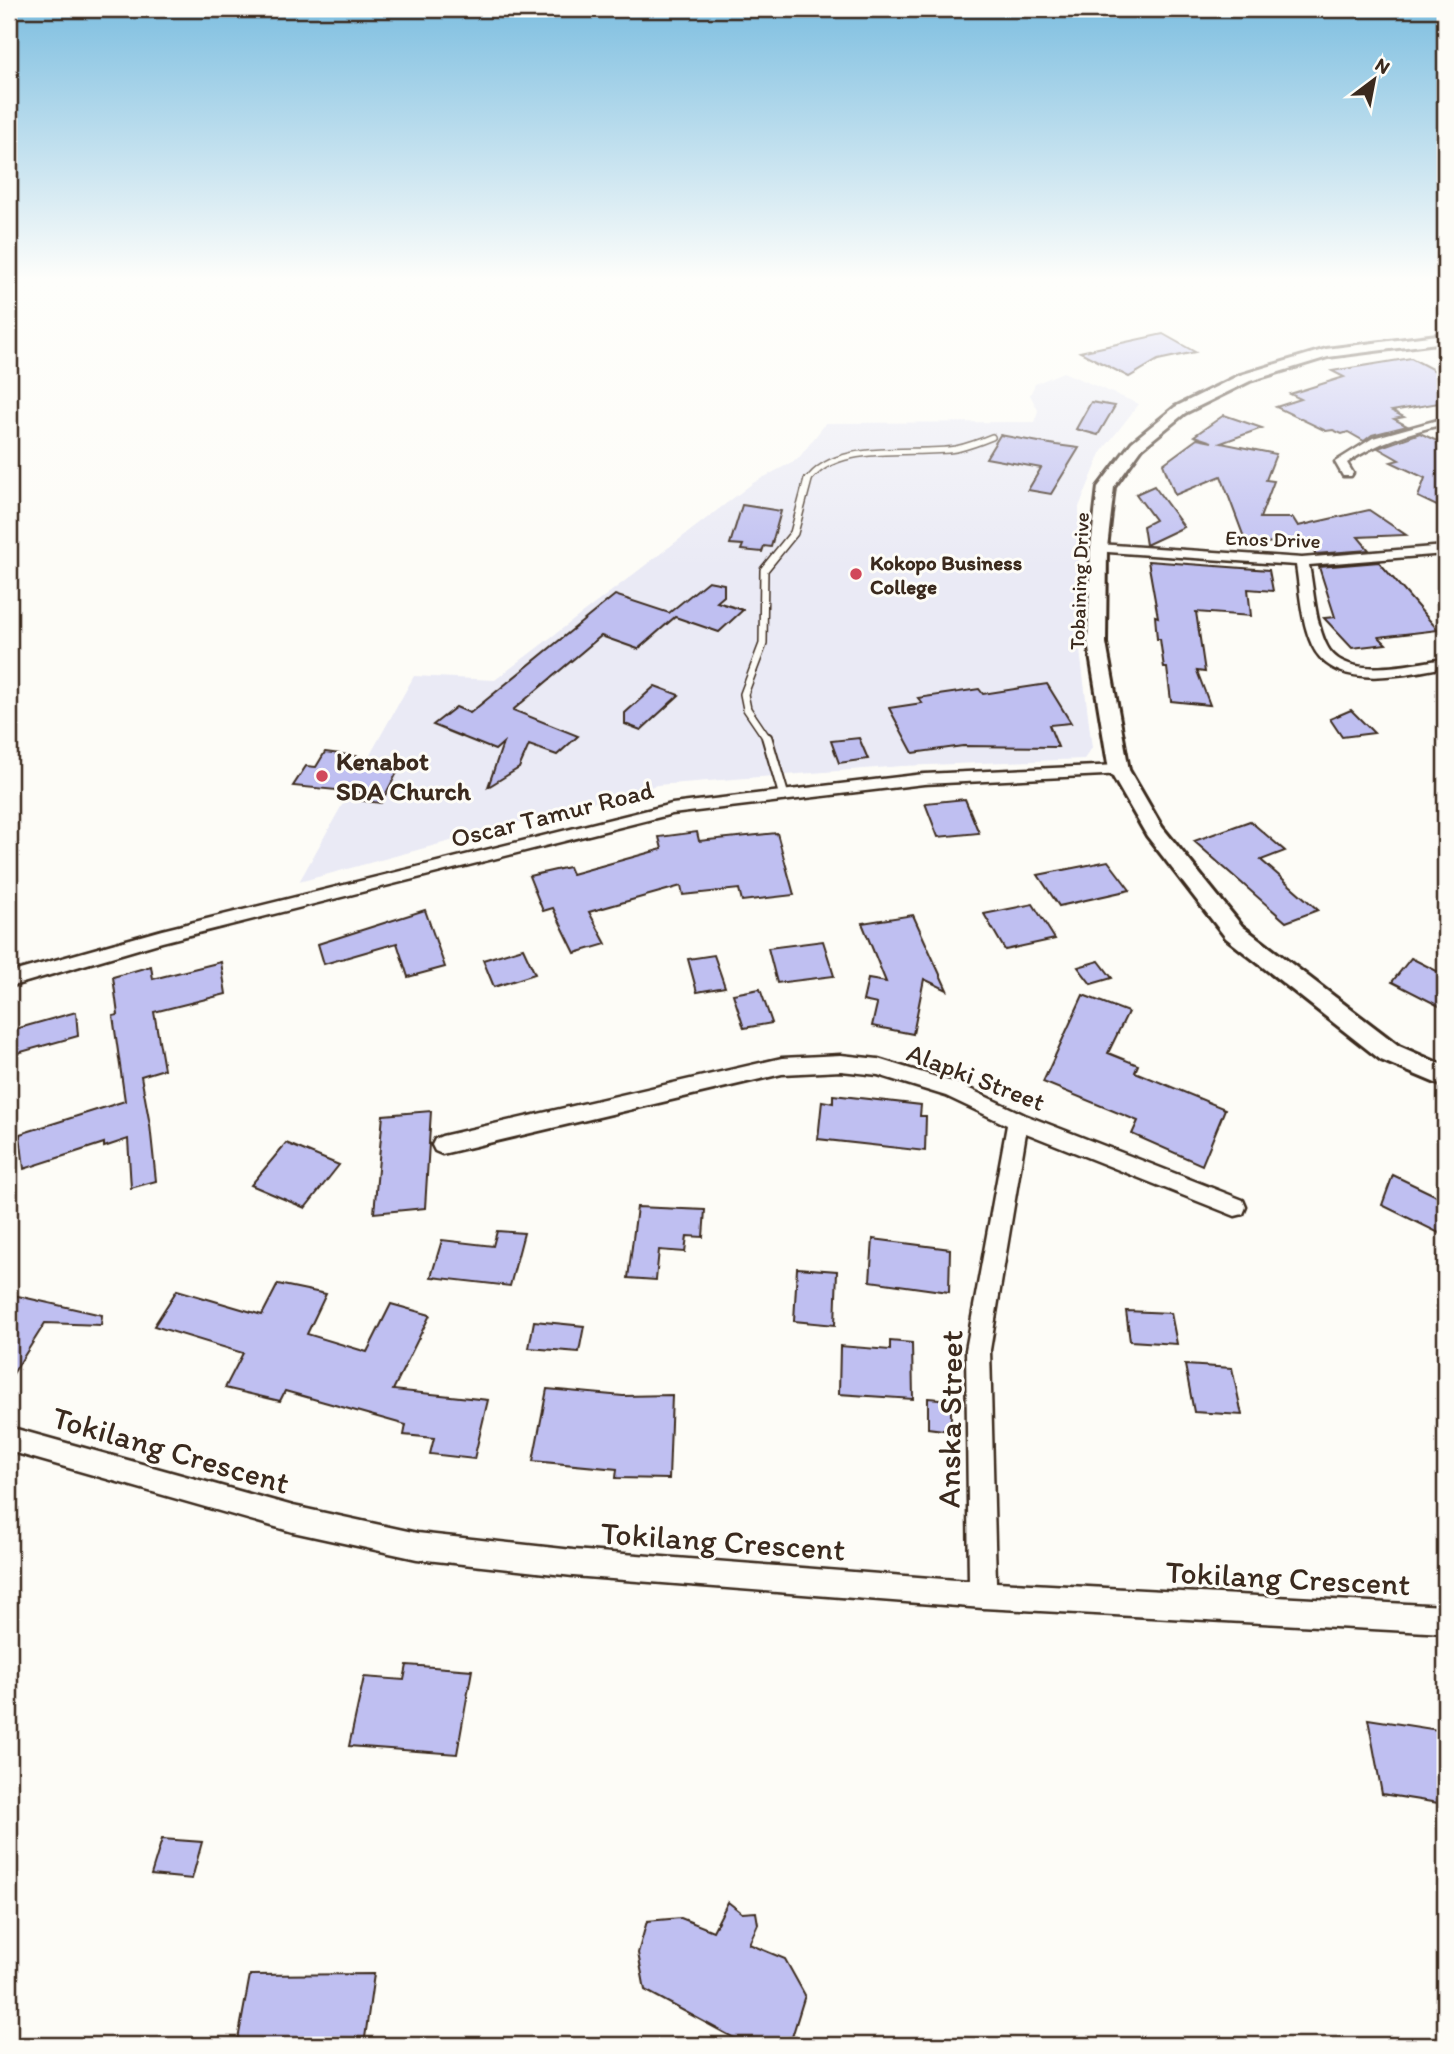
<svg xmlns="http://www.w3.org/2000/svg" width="1454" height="2054" viewBox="0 0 1454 2054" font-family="Itim,sans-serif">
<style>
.built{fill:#eaeaf5}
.building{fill:#bfbff1;stroke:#3b2a1e;stroke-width:2}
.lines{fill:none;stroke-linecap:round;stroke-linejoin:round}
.service-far2-casing{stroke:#3b2a1e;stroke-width:8}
.service-far1-casing{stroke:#3b2a1e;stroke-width:10}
.service-casing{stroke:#3b2a1e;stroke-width:13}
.minor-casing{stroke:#3b2a1e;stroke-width:5}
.tertiary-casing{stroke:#3b2a1e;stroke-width:6}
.service-far2{stroke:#fdfcf7;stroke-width:5}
.service-far1{stroke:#fdfcf7;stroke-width:7}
.service{stroke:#fdfcf7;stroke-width:9}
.minor{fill:#fdfcf7;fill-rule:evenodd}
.tertiary{fill:#fdfcf7;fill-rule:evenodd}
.poi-dot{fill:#d1495b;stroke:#fdfcf7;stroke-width:2.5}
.labels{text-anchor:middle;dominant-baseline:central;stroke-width:6;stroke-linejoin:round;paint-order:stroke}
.far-street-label{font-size:21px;fill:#3b2a1e;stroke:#fdfcf7}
.far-poi-label{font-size:21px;font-weight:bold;fill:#3b2a1e;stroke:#fdfcf7;text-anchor:start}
.poi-label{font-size:26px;font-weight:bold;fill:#3b2a1e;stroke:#fdfcf7;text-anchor:start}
.street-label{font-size:26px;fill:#3b2a1e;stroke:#fdfcf7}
.near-street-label{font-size:32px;fill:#3b2a1e;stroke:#fdfcf7}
</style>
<rect width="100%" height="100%" fill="#fdfcf7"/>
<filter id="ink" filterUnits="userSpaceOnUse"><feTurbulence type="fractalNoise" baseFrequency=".0143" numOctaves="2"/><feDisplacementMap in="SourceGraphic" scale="14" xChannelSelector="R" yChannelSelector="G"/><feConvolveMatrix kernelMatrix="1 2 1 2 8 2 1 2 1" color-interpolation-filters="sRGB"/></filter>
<g filter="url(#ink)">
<polygon class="built" points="1063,372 1139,404 1102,451 1079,507 1079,642 1092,748 1084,759 902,766 657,785 299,882 414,676 495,680 753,483 798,459 826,423 1035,422 1038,410 1030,395 1035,384"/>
<g class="building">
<polygon points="1163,334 1195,352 1158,360 1129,377 1080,352"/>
<polygon points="1411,358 1445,376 1445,402 1392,411 1404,417 1394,419 1407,426 1372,435 1364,441 1348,432 1342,434 1333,430 1326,431 1276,407 1301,399 1290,394 1344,377 1332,371"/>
<polygon points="1091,402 1115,406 1098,435 1076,429"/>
<polygon points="1224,415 1262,428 1221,443 1276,454 1266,480 1274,481 1260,518 1293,518 1298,526 1369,510 1406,535 1358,537 1369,550 1315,554 1311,544 1251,542 1248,548 1221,476 1175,495 1163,464 1197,439 1212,442 1194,436"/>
<polygon points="1441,428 1445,428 1445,510 1418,497 1425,478 1391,462 1399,460 1378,448 1420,433 1437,441"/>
<polygon points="1000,435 1056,445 1079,448 1051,494 1028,490 1041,468 986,458"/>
<polygon points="1154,486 1184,527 1146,545 1143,526 1155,520 1136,494"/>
<polygon points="742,505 781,511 771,547 764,546 762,552 741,550 743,545 730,544"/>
<polygon points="1148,561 1269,570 1273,591 1248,589 1251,616 1196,612 1205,672 1197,671 1210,705 1171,701 1167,668 1164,668 1160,639 1157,639 1155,616 1158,617"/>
<polygon points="1379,562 1438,630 1379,637 1386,644 1352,648 1324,618 1335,617 1319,567"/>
<polygon points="708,581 724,584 724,596 717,602 743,610 719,632 675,617 638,649 601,636 513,710 578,736 557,755 529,745 519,768 488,787 503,743 495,750 433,725 456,707 470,713 615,595 669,613"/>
<polygon points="1047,684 1071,723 1049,725 1058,747 963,746 913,753 889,708 922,703 918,698 979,689 983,694"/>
<polygon points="655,686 679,695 641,730 625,724 625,713"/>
<polygon points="1351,710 1374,733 1342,737 1330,719"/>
<polygon points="859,738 868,759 839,763 831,741"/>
<polygon points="325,752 356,756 353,760 401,765 381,803 355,800 359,792 293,786 306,766 316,767"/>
<polygon points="965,799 979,833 938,837 925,803"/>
<polygon points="1250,821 1285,851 1261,860 1318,910 1286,922 1194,841"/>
<polygon points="697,832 699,841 777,833 794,895 742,901 739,889 683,895 681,886 589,912 606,944 575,953 553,908 543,911 529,876 569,867 572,874 662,849 659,837"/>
<polygon points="1108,861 1130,890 1059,906 1038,875"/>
<polygon points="1033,904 1055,939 1005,950 984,914"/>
<polygon points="425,910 445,967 408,977 397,943 324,964 318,944"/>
<polygon points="913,915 947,990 924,979 913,1034 872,1026 877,1004 863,1001 868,979 886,982 862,923"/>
<polygon points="823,941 834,976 777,983 768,948"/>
<polygon points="523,948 535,974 494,987 483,960"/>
<polygon points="714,955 725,987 697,992 688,959"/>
<polygon points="1411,958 1445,975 1445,1009 1392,982"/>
<polygon points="1099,961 1112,978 1091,984 1078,967"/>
<polygon points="221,962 226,994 154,1012 164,1069 141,1076 150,1125 156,1181 131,1188 128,1139 104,1147 104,1143 24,1169 20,1134 125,1101 113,1016 118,1015 113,977 151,966 153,979"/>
<polygon points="760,989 772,1023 744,1028 733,994"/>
<polygon points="1083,995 1128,1012 1108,1053 1138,1065 1135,1072 1225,1109 1202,1165 1132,1134 1138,1121 1043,1082"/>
<polygon points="76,1012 78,1036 14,1054 12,1030"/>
<polygon points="833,1095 921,1105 920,1116 926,1116 925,1151 818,1139 822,1101 833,1103"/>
<polygon points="431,1111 425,1208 374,1213 383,1115"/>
<polygon points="286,1143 339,1165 305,1208 251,1185"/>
<polygon points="1393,1175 1445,1200 1445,1236 1382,1205"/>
<polygon points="637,1207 705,1210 703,1237 687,1236 685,1252 659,1250 656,1280 628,1278"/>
<polygon points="497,1231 524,1233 510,1286 431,1277 442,1240 493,1246"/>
<polygon points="873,1239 950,1249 949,1292 870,1281"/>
<polygon points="797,1268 837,1271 835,1325 794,1321"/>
<polygon points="278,1284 326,1294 307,1334 367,1352 391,1304 430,1315 393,1390 488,1400 474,1459 430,1454 434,1438 404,1435 406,1425 285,1391 280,1401 225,1388 243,1353 154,1326 177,1290 262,1315"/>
<polygon points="9,1294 102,1315 101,1325 45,1323 9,1380"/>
<polygon points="1126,1311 1171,1313 1177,1344 1130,1341"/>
<polygon points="534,1321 584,1326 579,1352 529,1348"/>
<polygon points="890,1341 912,1343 913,1399 839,1394 840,1346 890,1350"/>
<polygon points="1185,1365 1232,1368 1242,1415 1194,1412"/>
<polygon points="547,1389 623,1396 672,1395 669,1479 616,1478 617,1469 533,1461"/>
<polygon points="928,1398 951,1400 951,1431 928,1428"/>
<polygon points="407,1665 472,1670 457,1754 349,1746 364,1677 404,1680"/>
<polygon points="1368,1719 1445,1731 1445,1804 1382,1794"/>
<polygon points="162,1839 202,1842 192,1879 151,1875"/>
<polygon points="728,1902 742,1913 756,1912 758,1924 749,1944 785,1959 805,1995 792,2037 747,2045 645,1990 638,1953 647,1921 681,1918 713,1931"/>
<polygon points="374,1974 364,2045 237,2045 250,1975"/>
</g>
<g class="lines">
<g class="service-far2-casing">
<path id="service-far2" d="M807,482C835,440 912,456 956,449C969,446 980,442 992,437"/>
</g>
<g class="service-far1-casing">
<polyline id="service-far1" points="768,740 747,709 744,694 763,644 764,570 794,533 808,480"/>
</g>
<g class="service-casing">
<polyline id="service" points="767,738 784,796"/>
</g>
<g class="minor-casing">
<g id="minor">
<path d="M1445,418V424C1410,432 1377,442 1347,463L1353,473L1351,476H1343L1335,462L1373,438Z"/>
<path d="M1099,544L1302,558L1445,546V554L1309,565C1314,591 1315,622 1327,646C1345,682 1413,663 1445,659V667C1405,674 1334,693 1312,645C1301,621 1300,591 1296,565L1094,551L1093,548Z"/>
<polygon points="1119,765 1125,766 1127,770 1125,774 924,784 672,814 162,942 9,987 9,973 162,930 672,804 924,774"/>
<polygon points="841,1055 878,1059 959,1084 1025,1115 1243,1200 1246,1207 1243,1214 1235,1216 1026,1133 990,1350 996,1582 1445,1606 1445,1633 983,1608 573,1576 417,1559 293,1532 9,1451 9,1427 293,1506 417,1533 573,1550 969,1581 966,1350 1007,1125 946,1096 878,1075 841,1071 782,1074 442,1154 435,1151 432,1145 435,1139 442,1136 782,1058"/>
</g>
</g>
<g class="tertiary-casing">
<polygon id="tertiary" points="1445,334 1445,342 1328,357 1250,381 1185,413 1142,448 1114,487 1107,548 1106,643 1129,770 1162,827 1242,926 1399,1046 1445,1066 1445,1087 1381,1060 1226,938 1147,836 1109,770 1088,643 1091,548 1098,487 1132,442 1175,407 1240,375 1326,349"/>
</g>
<use href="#service-far2" class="service-far2"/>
<use href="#service-far1" class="service-far1"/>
<use href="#service" class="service"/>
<use href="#minor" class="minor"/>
<use href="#tertiary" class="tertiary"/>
</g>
</g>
<linearGradient id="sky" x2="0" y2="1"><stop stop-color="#7dbee0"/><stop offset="0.49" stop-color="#fefefb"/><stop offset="1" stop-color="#fefefb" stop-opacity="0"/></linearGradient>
<rect width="1454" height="569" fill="url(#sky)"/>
<g class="poi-dot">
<circle cx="856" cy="574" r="7"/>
<circle cx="322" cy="776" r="7"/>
</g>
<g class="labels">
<g class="far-street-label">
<text transform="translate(1273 539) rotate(2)">Enos Drive</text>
<text transform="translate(1079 581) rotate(-88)">Tobaining Drive</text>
</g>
<g class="far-poi-label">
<text x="870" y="562">Kokopo Business<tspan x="870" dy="24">College</tspan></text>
</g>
<g class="poi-label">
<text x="336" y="761">Kenabot<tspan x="336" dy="30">SDA Church</tspan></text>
</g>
<g class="street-label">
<text transform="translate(552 814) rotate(-14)">Oscar Tamur Road</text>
<text transform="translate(976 1077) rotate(21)">Alapki Street</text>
</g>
<g class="near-street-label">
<text transform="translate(950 1419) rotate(-89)">Anska Street</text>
<text transform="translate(171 1450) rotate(16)">Tokilang Crescent</text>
<text transform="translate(723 1541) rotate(4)">Tokilang Crescent</text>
<text transform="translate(1288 1578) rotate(3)">Tokilang Crescent</text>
</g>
</g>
<rect width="1454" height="2054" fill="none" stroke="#fdfcf7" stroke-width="35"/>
<rect x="18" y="18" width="1419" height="2019" fill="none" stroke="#3b2a1e" stroke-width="2.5" filter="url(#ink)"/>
<g transform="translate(1374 80) rotate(32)" stroke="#fdfcf7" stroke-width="5" paint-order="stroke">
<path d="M0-5L12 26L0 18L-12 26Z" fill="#3b2a1e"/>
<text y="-10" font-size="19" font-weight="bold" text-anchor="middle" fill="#3b2a1e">N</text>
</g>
</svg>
